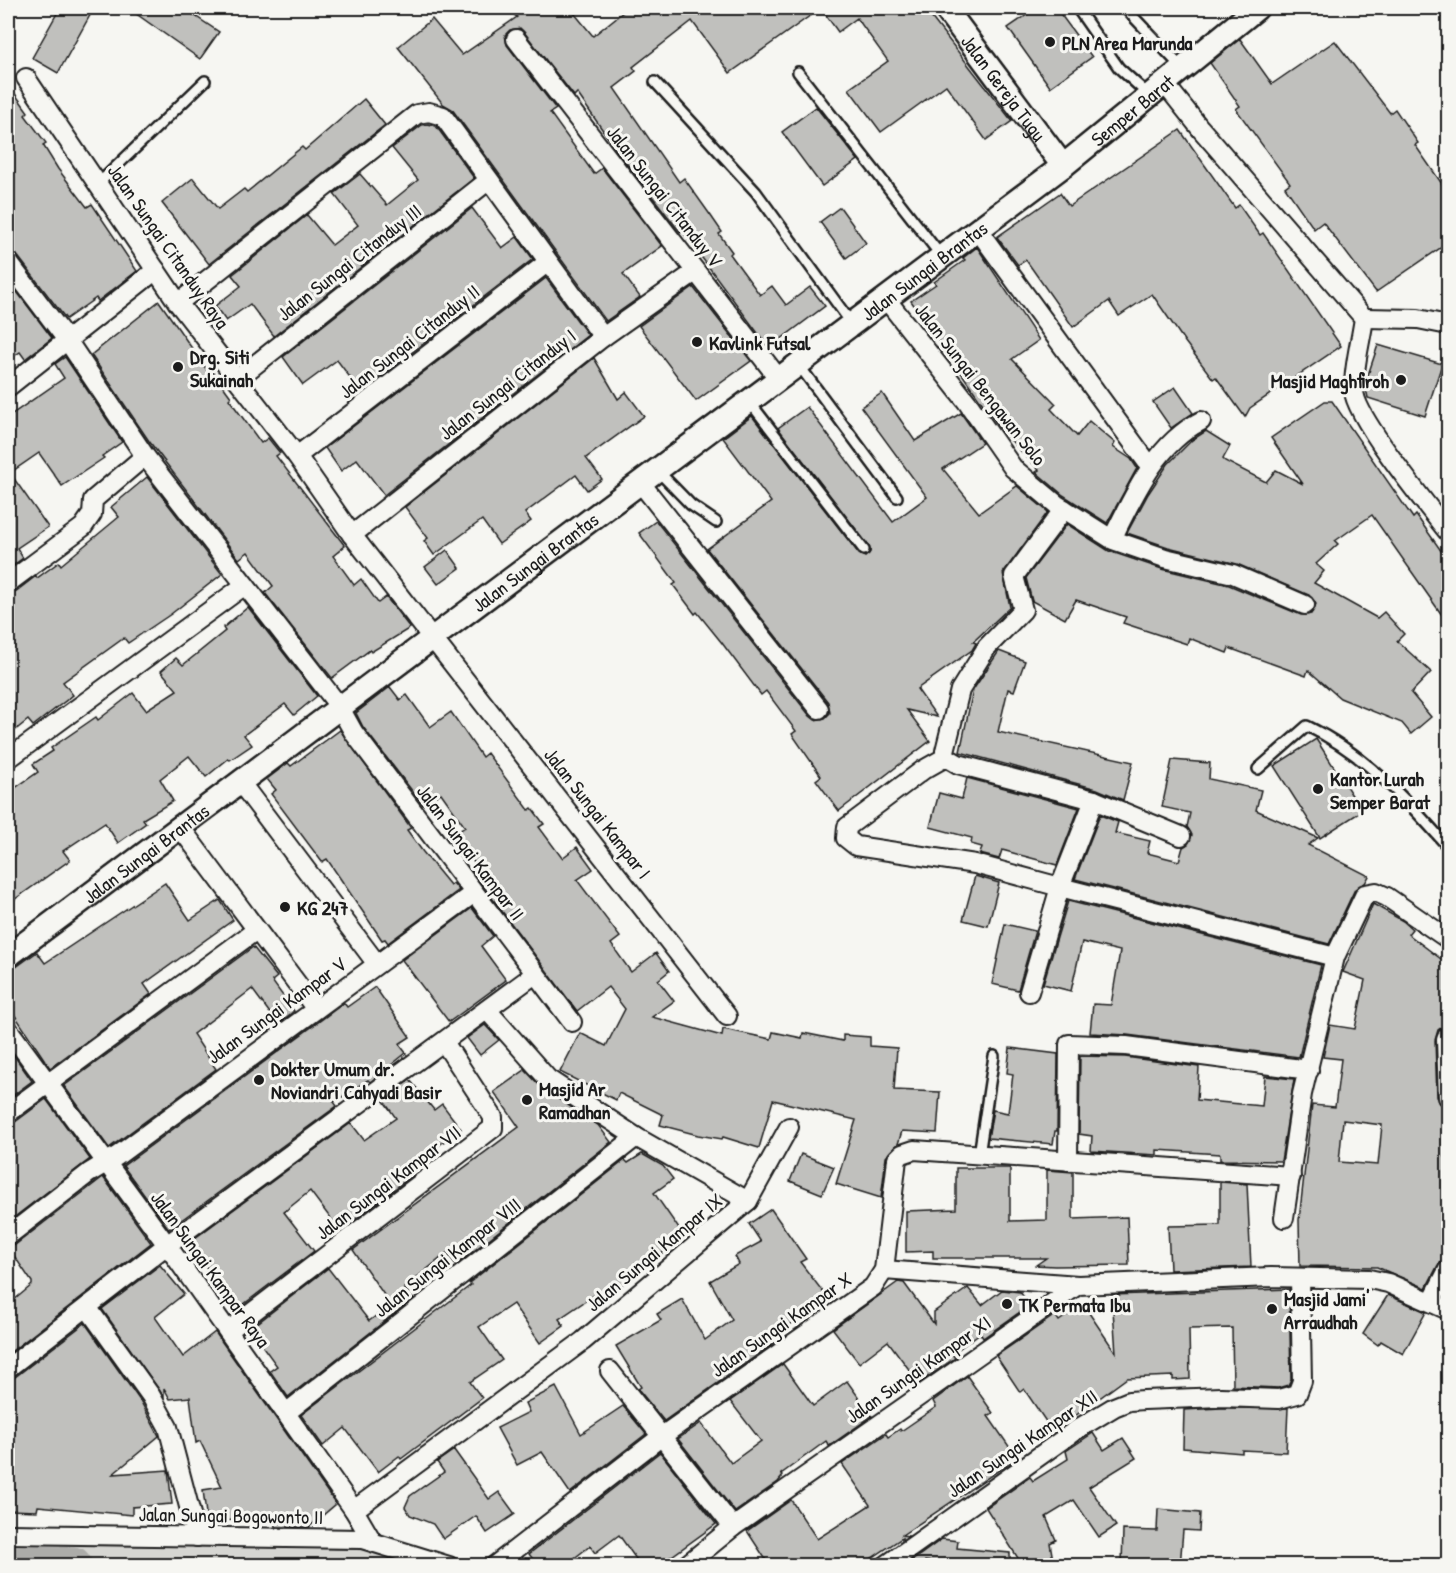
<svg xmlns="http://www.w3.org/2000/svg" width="1456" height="1573" viewBox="0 0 1456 1573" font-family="'Patrick Hand',sans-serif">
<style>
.green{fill:#d6d6d2;stroke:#797977;stroke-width:1.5}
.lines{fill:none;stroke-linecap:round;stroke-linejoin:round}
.river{stroke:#acaca9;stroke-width:39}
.building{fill:#c0c0bd;stroke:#1c1c1c;stroke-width:1.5;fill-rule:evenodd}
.service-casing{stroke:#1c1c1c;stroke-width:14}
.minor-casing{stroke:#1c1c1c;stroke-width:22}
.tertiary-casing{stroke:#1c1c1c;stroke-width:27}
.service{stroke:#f6f6f2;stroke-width:9}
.minor{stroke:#f6f6f2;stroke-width:18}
.tertiary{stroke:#f6f6f2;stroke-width:22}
.poi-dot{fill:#1c1c1c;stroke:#f6f6f2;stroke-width:2}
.labels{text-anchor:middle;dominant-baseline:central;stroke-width:6;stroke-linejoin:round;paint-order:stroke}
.poi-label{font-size:20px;font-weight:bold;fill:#1c1c1c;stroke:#f6f6f2;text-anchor:start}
.street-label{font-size:20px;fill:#1c1c1c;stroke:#f6f6f2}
</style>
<rect width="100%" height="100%" fill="#f6f6f2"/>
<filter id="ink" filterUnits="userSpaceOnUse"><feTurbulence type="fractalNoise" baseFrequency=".0167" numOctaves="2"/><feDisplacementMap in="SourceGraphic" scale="12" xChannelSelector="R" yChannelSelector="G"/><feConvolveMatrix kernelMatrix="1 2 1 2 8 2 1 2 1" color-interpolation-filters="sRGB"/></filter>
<g filter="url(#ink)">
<polygon class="green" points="8,1540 383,1550 427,1566 8,1566"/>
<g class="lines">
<polyline class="river" points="8,1565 73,1566"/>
</g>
<g class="building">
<polygon points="60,8 94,8 58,73 32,58"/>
<polygon points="128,8 183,8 219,32 200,59"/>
<polygon points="504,8 570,8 593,36 628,8 924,8 1012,121 986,140 946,85 881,132 849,89 888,61 857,18 838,32 821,8 730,73 692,21 633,67 636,71 614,88 679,182 684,178 711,216 722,232 719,234 732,252 730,254 760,295 772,286 786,305 810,287 825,306 769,348 682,231 680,232 620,155 577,93 574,96 524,32 520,28 510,30 505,35 507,45 556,109 550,113 594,174 602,168 662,246 623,274 640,297 606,321 452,109 443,104 398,47 432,19 462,55 517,17"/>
<polygon points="1037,8 1056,8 1092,57 1050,87 1008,28"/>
<polygon points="1240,39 1272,84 1335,41 1390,113 1395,109 1418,143 1415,145 1449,194 1449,242 1376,292 1323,222 1314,229 1285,187 1290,183 1236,109 1240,106 1210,63"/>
<polygon points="8,84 28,112 25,115 46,143 43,145 58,169 87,207 92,204 137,271 98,301 96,298 66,319 17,255 8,251"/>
<polygon points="364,99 385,125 209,264 162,203 193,178 218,209 244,189 247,192 302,147 305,150"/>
<polygon points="816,107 858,160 822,186 782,132"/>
<polygon points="428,124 436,126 474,178 274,336 250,304 226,321 215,306 241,286 232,275 307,215 332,245 358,225 334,194 360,174 387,205 418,180 392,148 422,125"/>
<polygon points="1180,130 1235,208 1239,205 1260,235 1263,233 1341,346 1250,408 1245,417 1216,377 1213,379 1185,342 1152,294 1119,316 1109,301 1073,327 1026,260 1018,265 997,237 1060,193 1069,206"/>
<polygon points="840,207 866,243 846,258 820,222"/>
<polygon points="472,208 502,248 517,237 533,259 361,392 337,360 303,385 283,357"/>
<polygon points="977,247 1039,340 1012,359 1056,404 1051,409 1077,436 1089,421 1115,443 1113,447 1131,459 1137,468 1107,523 1063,495 1036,472 1039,470 1001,430 911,301 936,284 934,282 965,260 963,258"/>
<polygon points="546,278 588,335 384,495 357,459 341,471 325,448"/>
<polygon points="8,280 52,338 25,359 20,352 8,360"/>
<polygon points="693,287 751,361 696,401 639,326"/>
<polygon points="159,301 207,370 210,368 231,397 229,399 261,443 268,438 280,453 276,456 345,546 333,556 354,585 361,579 378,603 386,597 410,628 371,652 370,650 332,678 265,593 273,586 248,552 239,559 149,441 91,355"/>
<polygon points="1378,345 1442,364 1425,416 1368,398 1365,384"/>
<polygon points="65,357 122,442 102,456 104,458 62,486 39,453 10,473 48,527 17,548 23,558 8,569 8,417 64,378 55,364"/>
<polygon points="594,358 618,399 626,392 644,416 586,458 602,479 587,490 576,475 525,513 531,521 499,544 482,520 434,555 424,541 428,538 405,507"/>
<polygon points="1175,387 1193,413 1171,428 1153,402"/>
<polygon points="882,393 915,441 961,413 982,443 943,469 979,513 1017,486 1048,512 1003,573 1010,607 973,642 976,643 972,650 917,689 937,717 907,710 930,741 839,811 816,780 821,776 792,734 796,731 766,691 761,695 722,643 697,612 695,614 673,585 676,583 639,533 656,521 810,716 815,720 825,718 830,713 828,702 707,549 771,502 723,438 752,416 859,554 865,557 870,552 869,546 778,428 807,407 893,522 927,497 861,407"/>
<polygon points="1325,401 1332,401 1413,518 1416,515 1449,562 1449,625 1372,515 1335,541 1338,544 1316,564 1324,571 1314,583 1377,618 1384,612 1404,634 1397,641 1431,672 1411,693 1431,717 1411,734 1402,723 1340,698 1308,670 1306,676 1229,648 1227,653 1189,638 1187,644 1123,623 1126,617 1076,600 1065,619 1032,601 1026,578 1067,524 1109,551 1162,569 1229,585 1301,615 1311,614 1316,604 1309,595 1237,564 1168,547 1127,533 1148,494 1168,464 1192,440 1206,431 1230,446 1223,459 1225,461 1266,482 1276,470 1303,484 1271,438"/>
<polygon points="147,477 222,574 171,614 128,643 124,638 63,682 73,695 33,726 28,720 8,736 8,594 15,592 36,576 37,578 59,562 61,565 119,517 111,507"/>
<polygon points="447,550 460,568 438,584 425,567"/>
<polygon points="248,607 317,696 294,715 285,704 244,735 252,745 230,760 228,759 206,777 189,756 160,779 173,801 143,819 146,823 118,843 105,823 63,851 70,860 8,904 8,793 38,772 33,764 53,751 51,748 96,717 98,720 133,693 146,710 177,690 161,671 176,658 183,665 225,631 223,628"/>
<polygon points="999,651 1025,661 1014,691 1008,689 998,732 1133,762 1123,800 1097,789 960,752 973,690"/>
<polygon points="390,687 400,700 407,695 430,727 451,712 482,757 487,753 529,810 532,808 544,824 539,827 562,858 577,847 593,869 577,880 620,937 611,944 631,972 656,953 669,971 658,980 674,1001 652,1017 722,1036 723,1029 771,1039 773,1032 802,1038 803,1033 843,1041 843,1035 870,1037 870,1046 897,1048 894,1090 940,1092 937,1133 902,1131 898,1144 886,1157 881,1198 836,1184 856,1120 773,1100 759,1148 723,1137 722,1139 698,1135 660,1125 663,1115 619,1093 616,1100 560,1072 580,1033 606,1046 625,1009 608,987 577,1011 471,870 477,866 464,850 467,847 456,833 465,827 441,793 423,805 363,727 356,713"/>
<polygon points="340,730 411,828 407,830 423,852 450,885 453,883 459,890 388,943 385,939 382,940 327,859 322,862 271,794 276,790 267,779 288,763 291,766"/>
<polygon points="1316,739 1362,811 1320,838 1274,766"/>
<polygon points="1172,760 1210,763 1209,779 1261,790 1256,810 1318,838 1308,845 1369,876 1365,883 1355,889 1329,944 1075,879 1100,815 1118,822 1115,833 1150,841 1147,853 1179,861 1183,847 1188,844 1192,835 1187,827 1190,813 1162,807"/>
<polygon points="967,778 1079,808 1057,865 1002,850 999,859 980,854 982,847 971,844 972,838 930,827 939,793 962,799"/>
<polygon points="975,876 999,883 988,926 963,920"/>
<polygon points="165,883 190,920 220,900 233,920 144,984 151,994 50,1068 8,1005 8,973 37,952 45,963"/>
<polygon points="1068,901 1321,965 1299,1057 1127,1035 1090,1033 1093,1004 1111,1005 1120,951 1082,942 1071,991 1043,984"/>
<path d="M1373,904L1403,921L1412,929L1408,934L1449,965V1022L1447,1021L1446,1024L1438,1030L1435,1040L1437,1097L1445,1107V1157L1449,1158V1247L1444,1260L1438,1265L1426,1288L1377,1267L1300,1266L1299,1220L1312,1105L1335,1107L1341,1059L1323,1057L1330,1025L1355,1029L1365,980L1343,972ZM1343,1120L1382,1125L1378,1165L1339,1162Z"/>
<polygon points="472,908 493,936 481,946 506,980 449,1022 402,960"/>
<polygon points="1005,924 1035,931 1018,990 992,984"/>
<polygon points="253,947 277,977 272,981 294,1011 278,1024 252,989 193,1034 216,1069 109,1148 64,1086"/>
<polygon points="375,987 410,1037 399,1044 406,1053 370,1082 368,1080 334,1102 337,1106 169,1229 123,1166 344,1003 347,1007"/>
<polygon points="485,1025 499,1040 480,1055 467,1038"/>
<polygon points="8,1047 32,1081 8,1099"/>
<polygon points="1010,1048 1058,1054 1057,1131 1055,1131 1053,1144 988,1138 993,1110 1008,1113 1013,1074 1007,1073"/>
<polygon points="1080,1056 1125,1057 1199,1067 1197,1100 1262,1106 1265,1076 1294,1079 1281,1161 1220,1160 1220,1154 1157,1150 1157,1155 1091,1151 1092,1136 1079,1134"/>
<polygon points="525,1070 542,1088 598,1125 611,1142 456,1265 447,1253 404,1288 413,1299 288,1397 270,1371 277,1366 250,1329 328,1268 369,1321 391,1305 353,1250 519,1127 494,1092"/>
<polygon points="410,1080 434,1110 442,1104 461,1129 409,1167 414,1174 340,1231 310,1191 284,1212 314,1251 236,1310 212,1274 187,1244 351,1123 364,1140 396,1118 383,1100"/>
<polygon points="46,1099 90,1159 8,1222 8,1124 15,1122"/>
<polygon points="642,1154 663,1166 673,1179 654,1193 684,1236 601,1301 596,1294 559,1319 564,1326 540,1343 513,1304 479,1327 502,1360 470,1382 482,1398 401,1459 399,1456 378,1472 345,1428 323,1446 301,1415 471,1285 469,1283 625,1160 628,1163"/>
<polygon points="801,1154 834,1167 822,1194 790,1181"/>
<polygon points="956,1168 1010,1168 1010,1221 1047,1220 1047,1170 1073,1172 1073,1219 1127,1217 1129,1265 1055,1266 1036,1265 1046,1258 933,1258 933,1251 906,1252 906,1211 956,1209"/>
<polygon points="103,1177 151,1243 8,1354 8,1305 32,1285 32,1282 8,1247 15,1245"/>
<polygon points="1220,1182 1247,1184 1251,1267 1170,1270 1168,1226 1220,1225"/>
<polygon points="771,1209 806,1259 800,1262 827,1297 779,1333 781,1336 770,1346 664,1421 638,1389 641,1387 616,1346 661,1320 657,1314 682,1299 705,1340 732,1320 710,1281 739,1264 735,1256 761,1242 749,1224"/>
<polygon points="160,1265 184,1294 155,1317 183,1357 215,1332 336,1504 309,1527 275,1527 275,1517 207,1522 203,1490 222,1487 200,1441 196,1443 190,1397 170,1399 164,1388 164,1397 102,1309"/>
<polygon points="898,1282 904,1283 934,1324 934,1312 968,1288 982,1305 1002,1290 1020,1292 1030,1305 983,1338 980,1333 952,1354 955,1358 919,1383 888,1341 859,1363 833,1329"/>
<polygon points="1289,1289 1291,1379 1288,1385 1278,1388 1233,1386 1232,1328 1189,1329 1190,1379 1173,1380 1173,1376 1127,1378 1053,1432 1024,1389 1020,1392 996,1356 1055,1315 1059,1321 1083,1304 1116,1353 1112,1295"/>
<polygon points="1388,1295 1426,1312 1403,1354 1381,1341 1378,1345 1363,1334"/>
<polygon points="85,1323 141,1402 159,1436 113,1474 168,1470 172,1504 132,1507 132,1515 38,1506 37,1511 8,1510 8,1379 15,1377"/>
<polygon points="783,1364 813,1406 847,1381 872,1416 829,1446 826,1441 781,1474 783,1476 778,1482 735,1512 678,1439 701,1423 731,1463 761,1441 730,1401"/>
<polygon points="967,1376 993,1413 988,1416 1017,1458 902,1535 908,1536 902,1540 902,1538 860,1566 770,1566 747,1531 791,1500 817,1539 870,1505 842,1464 886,1434 888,1437 900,1429 901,1431 936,1407 933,1401"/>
<polygon points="556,1387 581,1434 623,1406 646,1434 570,1493 542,1452 517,1465 497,1428 529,1412 525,1403"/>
<polygon points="1221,1408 1288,1408 1286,1452 1242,1450 1242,1453 1183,1448 1184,1410"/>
<polygon points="1093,1433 1104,1450 1123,1438 1136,1458 1089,1487 1116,1526 1099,1537 1074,1500 1046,1517 1056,1540 1050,1543 1054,1566 1023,1566 986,1508 1030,1477 1033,1481 1068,1459 1066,1451"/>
<polygon points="454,1450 489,1499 499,1492 515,1514 487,1533 476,1516 443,1539 433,1524 410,1515 405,1507 410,1496 444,1472 437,1462"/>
<polygon points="660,1452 716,1524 658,1566 641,1566 619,1535 595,1553 590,1546 564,1566 538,1566 529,1554"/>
<polygon points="1158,1509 1200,1513 1199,1531 1183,1530 1180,1566 1122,1565 1123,1530 1157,1531"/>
<polygon points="942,1539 958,1541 957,1548 1010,1553 1010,1566 965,1566 925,1561 925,1566 905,1566"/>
</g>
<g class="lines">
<g class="service-casing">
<g id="service">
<polyline points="1077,8 1119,68 1150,96"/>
<polyline points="1125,8 1183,69"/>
<polyline points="1446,8 1448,14"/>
<polyline points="798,72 942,257"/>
<polyline points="655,82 756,192 852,324"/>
<polyline points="98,184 205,81"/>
<polyline points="798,364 897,497"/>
<polyline points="749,401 864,550"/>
<polyline points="657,470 691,505 716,522"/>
<path d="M1258,769L1307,726C1364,753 1407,800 1448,847"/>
<polyline points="979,1155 994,1056"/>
</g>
</g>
<g class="minor-casing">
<g id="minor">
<polyline points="516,39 779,379"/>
<polyline points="26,78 178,303 297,456 352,535 727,1016"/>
<path d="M1165,84L1200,128L1364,318C1361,341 1353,368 1354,391C1355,417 1429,508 1448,532"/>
<polyline points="978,230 1147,462"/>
<polyline points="8,262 67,340 145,456 339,706 354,733 572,1022"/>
<polyline points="886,299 967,402 1013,468 1056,504 1113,540 1165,558 1233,574 1305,605"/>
<polyline points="178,303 417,114 429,112 443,116 603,337"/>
<polyline points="1364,318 1418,319 1448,325"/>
<polyline points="237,379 489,180"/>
<polyline points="8,387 156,270"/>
<polyline points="297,456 548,262"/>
<polyline points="640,482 819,709"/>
<polyline points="352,535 603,337 695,272"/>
<path d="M1112,539C1134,495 1156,444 1201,421"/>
<polyline points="8,583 83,527 92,514 93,500 145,456"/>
<polyline points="946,757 923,770 847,827 846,838 856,846 975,864 1060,887 1029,992"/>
<polyline points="946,757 945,751 960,690 987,647 1023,610 1014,576 1064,509"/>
<polyline points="946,757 958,764 1094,800 1181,836"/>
<polyline points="8,759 245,585"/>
<polyline points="240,782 377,964"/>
<polyline points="1094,800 1060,887 1335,957"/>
<polyline points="180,827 316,1009"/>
<polyline points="487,1010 548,1079 636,1137 748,1201"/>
<polyline points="8,1029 167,1245 354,1510 371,1539"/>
<polyline points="1448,1035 1446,1040 1448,1097"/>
<polyline points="8,1113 255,931"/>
<polyline points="1068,1161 1069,1044 1126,1046 1309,1070"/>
<polyline points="1284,1218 1302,1094 1335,957 1365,894 1376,892 1387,897 1448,939"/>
<polyline points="8,1236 89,1173 117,1156 474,893"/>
<polyline points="884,1270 1078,1285"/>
<polyline points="1432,1301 1448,1270"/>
<polyline points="87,1307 151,1396 168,1427 197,1537"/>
<polyline points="228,1331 493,1128 493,1117 444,1042"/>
<polyline points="8,1368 167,1245 535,974"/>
<polyline points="610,1371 733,1527"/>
<polyline points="286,1413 636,1137"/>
<polyline points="354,1510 583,1341 748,1201 789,1127"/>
<polyline points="8,1534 362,1539 449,1566"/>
<polyline points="494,1566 662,1436 873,1287 884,1270 897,1159 902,1154 914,1150 1291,1176"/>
<polyline points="685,1566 733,1527 1078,1285 1271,1277 1369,1279 1388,1283 1448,1310"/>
<polyline points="885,1566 1076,1430 1114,1407 1129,1401 1144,1400 1221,1397 1279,1399 1297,1394 1302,1381 1300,1278"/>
</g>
</g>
<g class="tertiary-casing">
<g id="tertiary">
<path id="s1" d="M945,8L1063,166"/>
<path id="s2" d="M8,956L1063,166L1257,8"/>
</g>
</g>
<use href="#service" class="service"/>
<use href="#minor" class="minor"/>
<use href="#tertiary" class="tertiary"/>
</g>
</g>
<g class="poi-dot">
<circle cx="1050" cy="42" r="6"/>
<circle cx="697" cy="342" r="6"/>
<circle cx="178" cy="367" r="6"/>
<circle cx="1401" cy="380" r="6"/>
<circle cx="1318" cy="789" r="6"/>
<circle cx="285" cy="907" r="6"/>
<circle cx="259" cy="1080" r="6"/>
<circle cx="527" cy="1100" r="6"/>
<circle cx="1007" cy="1304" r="6"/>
<circle cx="1272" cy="1309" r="6"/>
</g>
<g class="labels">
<g class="poi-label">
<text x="1062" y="42">PLN Area Marunda</text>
<text x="709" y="342">Kavlink Futsal</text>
<text x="190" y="356">Drg. Siti<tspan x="190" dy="23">Sukainah</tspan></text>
<text x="1389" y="380" text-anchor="end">Masjid Maghfiroh</text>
<text x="1330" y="778">Kantor Lurah<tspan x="1330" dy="23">Semper Barat</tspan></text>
<text x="297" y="907">KG 247</text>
<text x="271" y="1068">Dokter Umum dr.<tspan x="271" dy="23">Noviandri Cahyadi Basir</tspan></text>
<text x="539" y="1088">Masjid Ar<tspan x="539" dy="23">Ramadhan</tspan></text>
<text x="1284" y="1298">Masjid Jami'<tspan x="1284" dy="23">Arraudhah</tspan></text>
<text x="1019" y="1304">TK Permata Ibu</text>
</g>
<g class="street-label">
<text stroke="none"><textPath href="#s1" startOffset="99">Jalan Gereja Tugu</textPath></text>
<text stroke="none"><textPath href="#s2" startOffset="1407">Semper Barat</textPath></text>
<text transform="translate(665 196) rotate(52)">Jalan Sungai Citanduy V</text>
<text transform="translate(169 246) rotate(55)">Jalan Sungai Citanduy Raya</text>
<text transform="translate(349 262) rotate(-38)">Jalan Sungai Citanduy III</text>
<text stroke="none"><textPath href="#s2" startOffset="1144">Jalan Sungai Brantas</textPath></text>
<text transform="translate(409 341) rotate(-38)">Jalan Sungai Citanduy II</text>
<text transform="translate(507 384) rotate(-38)">Jalan Sungai Citanduy I</text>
<text transform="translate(981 384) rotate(52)">Jalan Sungai Bengawan Solo</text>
<text stroke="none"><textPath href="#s2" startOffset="658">Jalan Sungai Brantas</textPath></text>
<text transform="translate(598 813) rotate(52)">Jalan Sungai Kampar I</text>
<text stroke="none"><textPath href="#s2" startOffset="172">Jalan Sungai Brantas</textPath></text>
<text transform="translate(471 852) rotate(53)">Jalan Sungai Kampar II</text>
<text transform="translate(276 1010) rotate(-36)">Jalan Sungai Kampar V</text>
<text transform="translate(388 1182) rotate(-37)">Jalan Sungai Kampar VII</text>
<text transform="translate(654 1252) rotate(-40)">Jalan Sungai Kampar IX</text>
<text transform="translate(447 1257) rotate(-38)">Jalan Sungai Kampar VIII</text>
<text transform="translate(211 1269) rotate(54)">Jalan Sungai Kampar Raya</text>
<text transform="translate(781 1324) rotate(-35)">Jalan Sungai Kampar X</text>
<text transform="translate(918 1369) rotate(-35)">Jalan Sungai Kampar XI</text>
<text transform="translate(1022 1443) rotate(-34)">Jalan Sungai Kampar XII</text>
<text transform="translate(231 1515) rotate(1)">Jalan Sungai Bogowonto II</text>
</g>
</g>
<rect width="1456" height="1573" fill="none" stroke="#f6f6f2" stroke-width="30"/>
<rect x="15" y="15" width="1426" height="1543" fill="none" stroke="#1c1c1c" stroke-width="2" filter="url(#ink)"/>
</svg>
